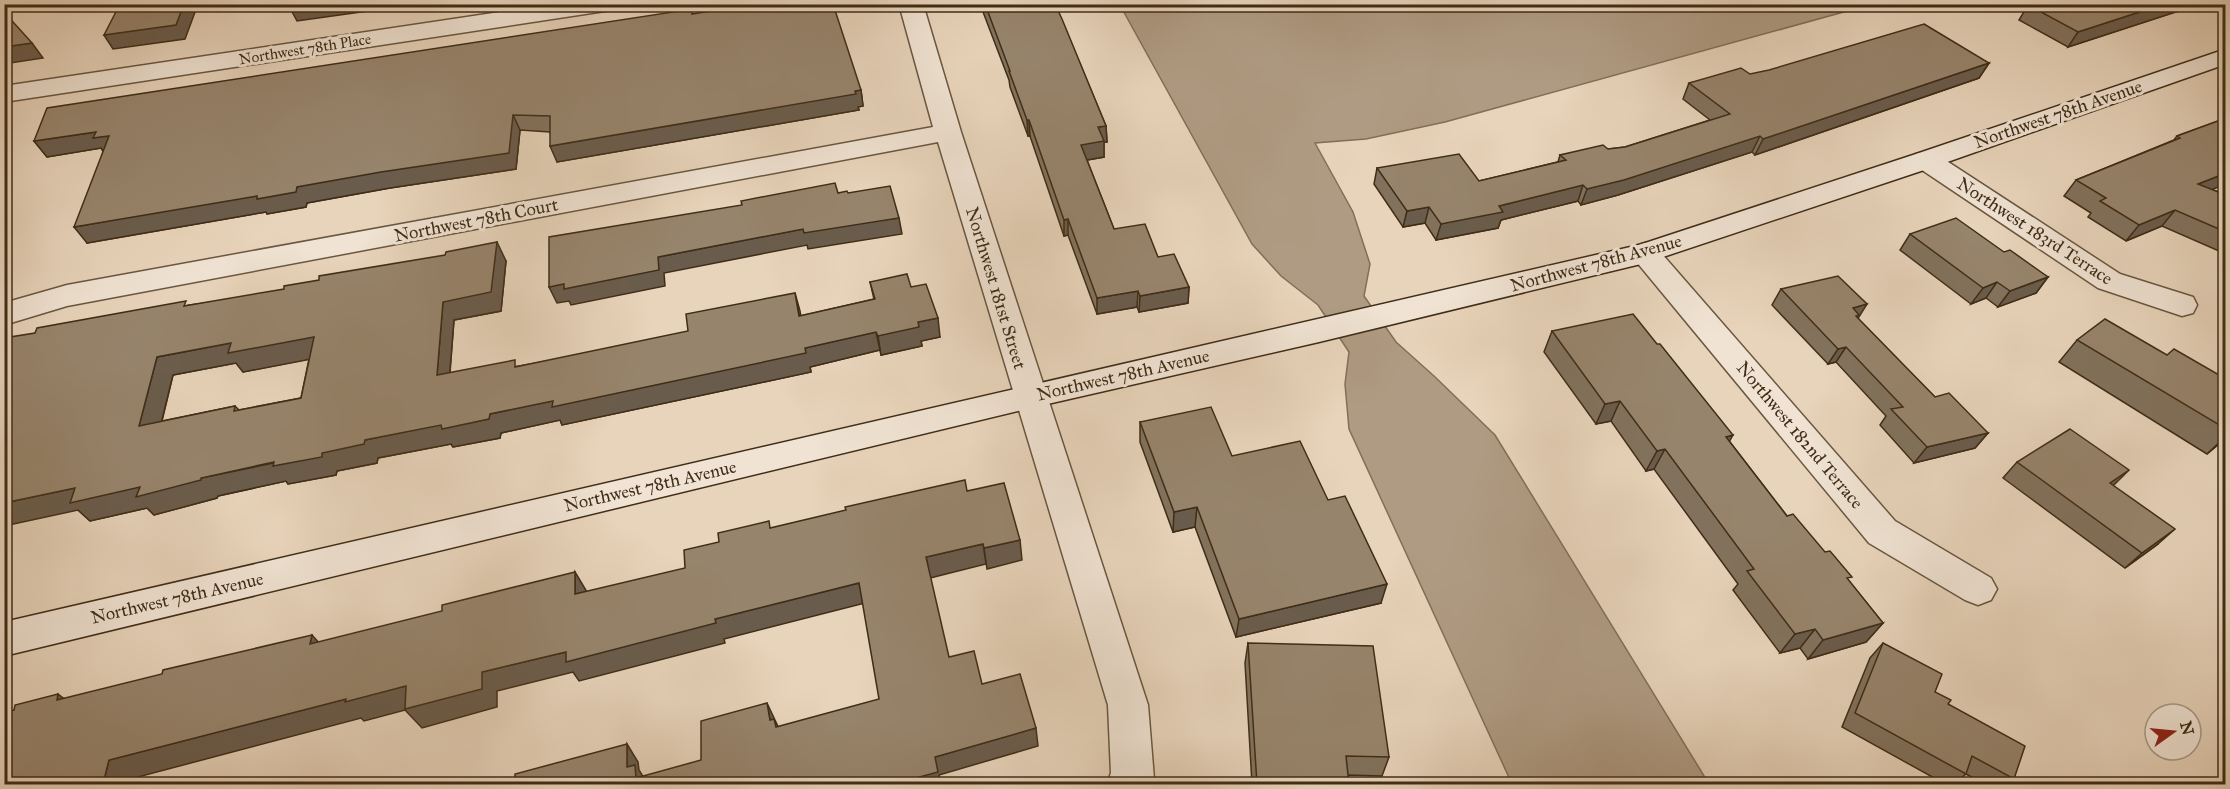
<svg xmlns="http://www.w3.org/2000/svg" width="2230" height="789" viewBox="0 0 2230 789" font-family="'IM FELL Great Primer',serif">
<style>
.water{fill:#af9b83;stroke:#826f58;stroke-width:1.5}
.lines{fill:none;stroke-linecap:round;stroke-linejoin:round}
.street-casing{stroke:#695740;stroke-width:3}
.secondary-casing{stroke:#3f2d17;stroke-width:3}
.street{fill:#f0e3d3;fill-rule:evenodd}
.secondary{fill:#f0e3d3;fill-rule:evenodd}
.wall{fill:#82725d;stroke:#3f2d17;stroke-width:1.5;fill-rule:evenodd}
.shaded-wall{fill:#6a5c4c;stroke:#3f2d17;stroke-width:1.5}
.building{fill:#97846c;stroke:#3f2d17;stroke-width:1.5;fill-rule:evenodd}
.labels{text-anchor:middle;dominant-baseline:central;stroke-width:6;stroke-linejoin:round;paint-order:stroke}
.far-street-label{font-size:15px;fill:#3f2d17;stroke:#f0e3d3}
.street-label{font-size:18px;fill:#3f2d17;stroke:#f0e3d3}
</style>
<rect width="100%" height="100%" fill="#e8d4bb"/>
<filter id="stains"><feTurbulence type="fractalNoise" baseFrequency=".00333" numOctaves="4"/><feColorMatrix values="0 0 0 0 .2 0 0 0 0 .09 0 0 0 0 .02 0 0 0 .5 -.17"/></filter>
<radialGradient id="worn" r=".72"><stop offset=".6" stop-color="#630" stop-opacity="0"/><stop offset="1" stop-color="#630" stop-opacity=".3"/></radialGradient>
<polygon class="water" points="1120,5 1869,5 1445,122 1366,139 1315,143 1353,212 1370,264 1364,296 1396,342 1434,376 1495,435 1709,784 1512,784 1349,429 1345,384 1349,352 1318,305 1281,276 1252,244"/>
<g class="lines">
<g class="street-casing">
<g id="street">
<polygon points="554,4 616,4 613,9 605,11 4,102 4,86"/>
<polygon points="899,4 923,4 961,132 1148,705 1154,779 1152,784 1107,784 1111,773 1108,705 938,142 67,306 4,325 4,303 67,285 933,127"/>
<polygon points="1926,152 1936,154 2120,274 2193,297 2197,305 2193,313 2182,316 2098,288 1916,166 1912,160 1916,154"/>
<polygon points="1645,243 1655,246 1895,521 1991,578 1997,589 1991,600 1978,605 1965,600 1869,543 1635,260 1630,253 1635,246"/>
</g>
</g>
<g class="secondary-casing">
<polygon id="secondary" points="2226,49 2226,64 1936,166 1645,263 1319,342 1030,408 4,656 4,622 1639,245 1916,154"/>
</g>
<use href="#street" class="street"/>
<use href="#secondary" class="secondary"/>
</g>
<g class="wall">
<polygon points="980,4 1055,4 1106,126 1107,142 1104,142 1104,157 1087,160 1114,229 1158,257 1189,287 1188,303 1139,312 1137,307 1097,314 1068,235 1064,236 1030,136 1028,136 1010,87 1009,80"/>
<polygon points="2200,4 2068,47 2019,20 2028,5"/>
<polygon points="693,14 861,90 863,106 858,107 859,110 557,162 550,132 520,130 516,169 390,188 307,203 306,207 267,214 266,212 87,243 103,151 101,148 47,157 34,141"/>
<polygon points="1989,63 1979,78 1755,155 1752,152 1618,195 1581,205 1578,201 1501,220 1498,228 1436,240 1425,223 1403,227 1374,184 1377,168 1479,181 1558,162 1560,155 1625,147 1710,120 1683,99 1689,83 1750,74"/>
<polygon points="2226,118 2226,184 2211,189 2226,195 2226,254 2162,226 2126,241 2088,217 2091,213 2064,196 2076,180 2174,140 2177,136"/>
<polygon points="1910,234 2004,252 2048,277 2036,293 1998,307 1986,298 1971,304 1900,250"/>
<path d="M506,261L501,311L454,320L450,373L519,366L801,316L874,299L870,282L911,287L940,337L921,341L922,346L881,355L880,350L810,367L811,372L562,425L560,420L501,433L500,438L453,447L451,444L378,458L377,463L337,471L336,475L288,484L286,481L218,496L217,498L154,515L147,508L90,521L78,510L35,333L190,305ZM309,359L301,398L239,410L235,406L162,421L173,375L236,363L243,372Z"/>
<polygon points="1781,289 1858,319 1935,397 1988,433 1975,448 1914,463 1880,425 1886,416 1836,362 1828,364 1772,305"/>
<polygon points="1552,331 1730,442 1787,516 1849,581 1883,623 1866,642 1808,659 1800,648 1780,653 1733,590 1738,584 1654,469 1646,471 1611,421 1596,424 1544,352"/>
<polygon points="2077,340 2167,355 2226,379 2226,438 2207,454 2059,362"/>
<polygon points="1140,422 1232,456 1381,603 1236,637 1195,527 1173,532 1140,442"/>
<polygon points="2017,462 2113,486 2158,544 2125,568 2003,478"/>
<polygon points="1248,643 1389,757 1382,776 1348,775 1349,784 1252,784 1245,663"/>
<polygon points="1883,643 1948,704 2014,779 2007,784 1984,784 1966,774 1954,784 1945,784 1842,727 1870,658"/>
</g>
<g class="shaded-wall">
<polygon points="184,4 198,4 185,39 113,49 104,35"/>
<polygon points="298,4 376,4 375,10 297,21 289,6"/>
<polygon points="2164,4 2200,4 2068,47 2078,32"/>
<polygon points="32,43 43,58 4,64 4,47"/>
<polygon points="1989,63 1979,78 1755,155 1763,139"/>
<polygon points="861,90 863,106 858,107 859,110 557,162 550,146"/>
<polygon points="513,115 520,130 516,169 390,188 307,203 306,207 267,214 266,212 87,243 74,227 297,187"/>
<polygon points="1027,120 1029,120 1030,136 1028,136"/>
<polygon points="1106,126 1107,142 1104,142 1104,157 1081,161 1081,145 1098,127"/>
<polygon points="96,132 109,136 105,154 101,148 47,157 34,141"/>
<polygon points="1760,136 1752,152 1618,195 1581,205 1587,189"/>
<polygon points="2226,173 2226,184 2185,200 2198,184"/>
<polygon points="1583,185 1578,201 1501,220 1498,228 1436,240 1441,224 1499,206"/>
<polygon points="1429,207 1425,223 1403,227 1407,211"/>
<polygon points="2175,210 2162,226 2126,241 2139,225"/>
<polygon points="899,218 902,234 808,249 807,245 664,273 665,286 571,305 569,301 557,303 549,287 658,257 803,229"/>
<polygon points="1068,219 1068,235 1064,236 1064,220"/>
<polygon points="497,242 506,261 501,311 454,320 448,394 437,375 443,302"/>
<polygon points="2048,277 2036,293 1998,307 2010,291"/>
<polygon points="1997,282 1986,298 1971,304 1983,288"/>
<polygon points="1189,287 1188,303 1139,312 1140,296"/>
<polygon points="1138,291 1137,307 1097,314 1097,298"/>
<polygon points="795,293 800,311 804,335 799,316"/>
<polygon points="1867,304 1857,320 1853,308"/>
<polygon points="938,318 940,337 921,341 922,346 881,355 878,336 918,322"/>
<polygon points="876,332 880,350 810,367 811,372 562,425 560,420 501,433 500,438 453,447 451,444 378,458 377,463 337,471 336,475 288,484 286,481 218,496 217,498 154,515 147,508 90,521 78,510 4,526 4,503 75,488 140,487 201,478 322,453 365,440 805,348"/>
<polygon points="314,337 327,356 243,372 236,363 173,375 156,444 139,426 157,357 231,343"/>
<polygon points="1846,347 1836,362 1828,364 1838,349"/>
<polygon points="1620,401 1611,421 1596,424 1605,404"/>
<polygon points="1988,433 1975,448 1914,463 1927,447"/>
<polygon points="1733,435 1722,455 1726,437"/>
<polygon points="2226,436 2226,438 2207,454"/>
<polygon points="1665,449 1654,469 1646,471 1657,451"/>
<polygon points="2129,470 2114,485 2094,499 2110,483"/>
<polygon points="1197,507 1195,527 1173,532 1174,512"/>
<polygon points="2175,529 2158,544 2125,568 2142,553"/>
<polygon points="1020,540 1022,560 987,569 984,548"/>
<polygon points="983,544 986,564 930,578 926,557"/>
<polygon points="575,572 587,592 575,594"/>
<polygon points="859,583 865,603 724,639 725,643 579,681 573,672 497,691 497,707 422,728 405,710 364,721 361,718 134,778 133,784 103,784 109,760 346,699 406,686 482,672 566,652 715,619"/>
<polygon points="1387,584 1381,603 1236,637 1239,619"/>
<polygon points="1883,623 1866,642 1808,659 1823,640"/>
<polygon points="1815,629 1800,648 1780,653 1795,634"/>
<polygon points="312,635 330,655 310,644"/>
<polygon points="58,694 83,713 57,700"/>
<polygon points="767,703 783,737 770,720"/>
<polygon points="1036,728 1038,746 939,775 941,784 894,784 935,757"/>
<polygon points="627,744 638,762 639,770 647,783 641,784 627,767"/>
</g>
<g class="building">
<polygon points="120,4 184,4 176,25 104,35"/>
<polygon points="752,4 833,4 861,90 855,91 856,94 550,146 550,116 513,115 509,153 381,172 297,187 296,192 257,199 257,196 74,227 109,136 93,138 96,132 34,141 47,108 692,9 692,14"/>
<polygon points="985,4 1055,4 1062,19 1106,126 1098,127 1104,141 1081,145 1114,229 1145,224 1158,257 1174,254 1189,287 1140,296 1138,291 1097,298 1068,219 1064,220 1029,120 1027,120 1009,71 1010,71"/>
<polygon points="2164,4 2078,32 2028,5 2029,4"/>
<polygon points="4,12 32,43 4,47"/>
<polygon points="1924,24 1989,63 1763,139 1760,136 1624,180 1587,189 1583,185 1499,206 1503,212 1441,224 1429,207 1407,211 1377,168 1459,154 1479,181 1566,160 1560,155 1603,145 1608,149 1625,147 1730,114 1689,83 1741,68 1750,74 1769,70"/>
<polygon points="2226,118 2226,173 2198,184 2226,195 2226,232 2175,210 2139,225 2100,201 2106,198 2076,180 2180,138 2177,136"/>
<polygon points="835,183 838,193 847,191 848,193 890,186 899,218 804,233 803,229 658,257 659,270 564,289 564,284 549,287 549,237 742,205 741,201"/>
<polygon points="1956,218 2004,252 2010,250 2048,277 2010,291 1997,282 1983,288 1910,234"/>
<path d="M497,242L491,292L443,302L437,375L515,360V367L688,331L686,314L795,293L799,316L875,299L870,282L907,274L911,287L926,284L938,318L918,322L919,327L878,336L876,332L805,348L806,353L552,407L553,401L490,414L489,419L442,429L441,425L365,440L364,444L322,453V457L273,466L274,462L201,478V480L136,497L140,487L70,503L75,488L4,503V398L8,388L4,389V338L35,333L37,328L186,301L184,306L284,289V286L319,280V276L445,255L446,252ZM314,337L301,398L234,411L235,406L139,426L157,357L231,343L228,353Z"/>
<polygon points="1838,276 1867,304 1853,308 1859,315 1856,316 1935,397 1949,393 1988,433 1927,447 1891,409 1903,407 1846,347 1838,349 1781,289"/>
<polygon points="1633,314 1657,344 1660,344 1733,435 1726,437 1787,516 1793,514 1825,552 1830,551 1852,577 1847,578 1883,623 1823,640 1815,629 1795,634 1747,571 1754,569 1665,449 1657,451 1620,401 1605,404 1552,331"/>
<polygon points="2105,319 2167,355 2174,349 2226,379 2226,429 2077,340"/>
<polygon points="1211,407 1232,456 1300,441 1328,500 1345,496 1387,584 1239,619 1197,507 1174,512 1140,422"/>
<polygon points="2070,429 2129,470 2110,483 2175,529 2142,553 2017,462"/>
<polygon points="965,480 967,491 1004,483 1020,540 984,548 983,544 926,557 949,657 974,651 982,684 1020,674 1036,728 935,757 938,772 894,784 515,784 515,774 627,744 627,767 635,765 636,778 701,760 701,721 767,703 770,720 774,719 776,727 879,699 859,583 715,619 716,623 566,662 566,652 482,672 482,689 405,709 406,686 345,702 346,699 109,760 103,784 4,784 4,712 14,710 15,705 58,694 57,700 162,674 163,670 312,635 310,644 442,611 442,605 575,572 575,594 685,568 684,550 719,542 718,533 769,521 770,528 846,510 845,507"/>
<polygon points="1248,643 1373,646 1389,757 1346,756 1349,784 1257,784"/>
<polygon points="1883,643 1942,674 1935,692 1951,700 1948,704 2025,746 2014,779 1972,756 1966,774 1855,713"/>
</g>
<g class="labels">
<g class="far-street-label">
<text transform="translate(305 49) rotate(-9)">Northwest 78th Place</text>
</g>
<g class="street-label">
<text transform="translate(2058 114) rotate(-19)">Northwest 78th Avenue</text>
<text transform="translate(476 220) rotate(-11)">Northwest 78th Court</text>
<text transform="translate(2035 231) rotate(33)">Northwest 183rd Terrace</text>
<text transform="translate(1596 263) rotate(-15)">Northwest 78th Avenue</text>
<text transform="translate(996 288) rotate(73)">Northwest 181st Street</text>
<text transform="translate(1123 375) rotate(-13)">Northwest 78th Avenue</text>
<text transform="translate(1800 435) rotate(50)">Northwest 182nd Terrace</text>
<text transform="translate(650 486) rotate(-13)">Northwest 78th Avenue</text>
<text transform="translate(177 598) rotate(-13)">Northwest 78th Avenue</text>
</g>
</g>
<rect width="2230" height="789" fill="none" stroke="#e8d4bb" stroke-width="24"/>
<rect x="6" y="6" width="2218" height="777" fill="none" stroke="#3f2d17" stroke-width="3"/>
<rect x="12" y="12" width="2206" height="765" fill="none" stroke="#3f2d17" stroke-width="1.5"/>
<g transform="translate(2173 732) rotate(75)"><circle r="28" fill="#f0e3d3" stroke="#a99a88" stroke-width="1.5"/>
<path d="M0-4.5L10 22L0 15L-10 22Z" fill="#8f2418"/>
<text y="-9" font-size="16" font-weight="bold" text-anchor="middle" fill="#3f2d17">N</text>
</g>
<rect width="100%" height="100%" filter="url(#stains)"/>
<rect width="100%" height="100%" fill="url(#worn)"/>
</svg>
